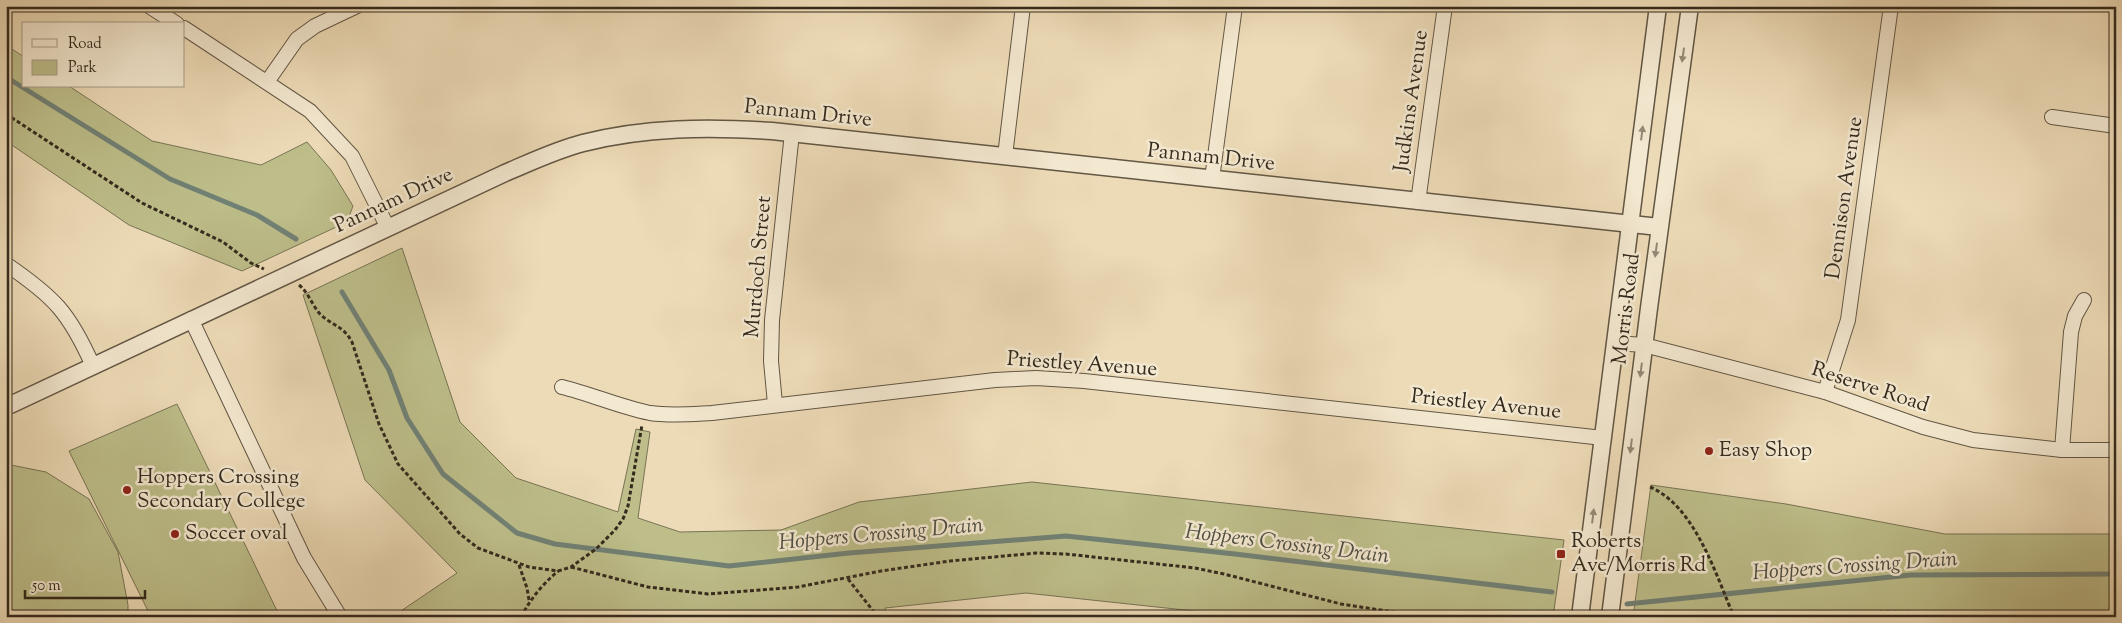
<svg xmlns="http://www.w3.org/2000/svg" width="2122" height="623" viewBox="0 0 2122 623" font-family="'Sorts Mill Goudy',serif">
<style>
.green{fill:#bdbe8a;stroke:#787454}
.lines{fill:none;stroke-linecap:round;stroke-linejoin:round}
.stream{stroke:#718175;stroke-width:5}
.minor-casing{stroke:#625644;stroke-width:16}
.tertiary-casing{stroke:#625644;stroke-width:19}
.path{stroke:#342a1d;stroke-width:3;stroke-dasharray:4 2.5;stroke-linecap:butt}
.minor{stroke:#f3e8d0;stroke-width:14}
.tertiary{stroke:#f3e8d0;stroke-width:16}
.oneway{fill:#948976}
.poi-dot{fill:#8f2418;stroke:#f3e8d0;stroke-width:2}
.labels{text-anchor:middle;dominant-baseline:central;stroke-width:5;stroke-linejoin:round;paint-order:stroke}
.street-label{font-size:21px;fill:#342a1d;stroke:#f3e8d0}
.poi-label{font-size:21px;fill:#342a1d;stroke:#f3e8d0;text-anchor:start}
.water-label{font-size:22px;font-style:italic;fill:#4d4e42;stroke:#f3e8d0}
</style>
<rect width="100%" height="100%" fill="#eddbb7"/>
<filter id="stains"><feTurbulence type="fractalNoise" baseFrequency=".004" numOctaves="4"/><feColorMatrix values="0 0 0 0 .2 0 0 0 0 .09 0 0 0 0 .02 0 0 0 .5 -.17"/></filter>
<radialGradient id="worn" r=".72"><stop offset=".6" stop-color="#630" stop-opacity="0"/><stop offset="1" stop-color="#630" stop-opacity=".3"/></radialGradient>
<g class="green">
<polygon points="6,45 24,57 24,86 69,86 152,141 261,165 307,142 331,170 353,206 347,222 242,271 129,225 6,141"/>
<polygon points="402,248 460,422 516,478 618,512 636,429 650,432 638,518 680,532 781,530 859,502 1032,482 1564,540 1553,617 1250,617 1026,593 885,608 887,617 392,617 457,573 365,480 303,295"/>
<polygon points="177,404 280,617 151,617 69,451"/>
<polygon points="6,464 46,472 89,499 118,552 128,605 128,617 6,617"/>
<polygon points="1651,485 1786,504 1945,534 2116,534 2116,617 1633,617"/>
</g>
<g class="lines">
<g class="stream">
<polyline points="6,77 170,179 257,215 296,239"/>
<polyline points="342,292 389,370 407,418 443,474 517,533 555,544 729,566 849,553 1066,536 1235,554 1552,592"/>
<polyline points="1627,604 1911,575 2116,574"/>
</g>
<g class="minor-casing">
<g id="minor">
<polyline points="149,6 177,24"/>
<polyline points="184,28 310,111 352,156 388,228"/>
<polyline points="267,82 297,39 315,26 357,6"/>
<polyline points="2052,117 2116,126"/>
<polyline points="1005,156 1023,6"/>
<polyline points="1212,179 1235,6"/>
<polyline points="1418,202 1445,6"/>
<path d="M6,264C54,297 69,312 93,366"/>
<polyline points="191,319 304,558 340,617"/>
<polyline points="1615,343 1644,345 1825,392 1923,427 1973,440 2062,450 2116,450"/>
<path d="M562,387C591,394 620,407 650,413C670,416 692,414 712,413L995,380L1036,378L1084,381L1603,438"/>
<polyline points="1825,392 1848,320 1891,6"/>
<polyline points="775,404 771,361 772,320 792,133"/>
<polyline points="2062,450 2071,332 2075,316 2084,300"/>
</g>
</g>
<g class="tertiary-casing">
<g id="tertiary">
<path d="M6,407L505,173C531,162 556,150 583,143C646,127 709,127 772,131L1659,227"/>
<polyline points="1580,617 1658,6"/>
<polyline points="1610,617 1649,308 1690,6"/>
</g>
</g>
<g class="path">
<polyline points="6,114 142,203 223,242 251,263 264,269"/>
<path d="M299,285C308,292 312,305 320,314C332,326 343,325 352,342L379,424L398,464L460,534L478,548L529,567L558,571L571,567L596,549L615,530L623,519L628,506L642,425"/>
<path d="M1650,487C1695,506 1716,575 1734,617"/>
<polyline points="519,565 527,588 529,600"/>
<polyline points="571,567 648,587 708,594 798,587 881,571 950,561 1037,553 1066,554 1195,568 1224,574 1341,604 1426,617"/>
<polyline points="848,579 878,617"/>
<path d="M521,617C531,598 542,585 558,571"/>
<polyline points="1854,617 1879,612 1971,613 2083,617"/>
</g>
<use href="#minor" class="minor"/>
<use href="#tertiary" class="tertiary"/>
</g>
<defs><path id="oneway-solid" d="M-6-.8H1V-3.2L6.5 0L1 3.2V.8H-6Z" transform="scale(1.25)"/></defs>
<g class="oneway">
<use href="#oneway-solid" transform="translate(1683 55) rotate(98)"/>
<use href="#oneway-solid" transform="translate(1642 133) rotate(-83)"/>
<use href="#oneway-solid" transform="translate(1656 250) rotate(98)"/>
<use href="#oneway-solid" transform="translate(1641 370) rotate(97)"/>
<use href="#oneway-solid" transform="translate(1631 446) rotate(97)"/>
<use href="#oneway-solid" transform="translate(1593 516) rotate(-83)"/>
</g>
<g class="poi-dot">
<circle cx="1709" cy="451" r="5"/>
<circle cx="127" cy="490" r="5"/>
<circle cx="175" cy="534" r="5"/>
<rect x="1556" y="549" width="10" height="10" rx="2.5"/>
</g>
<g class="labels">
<g class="street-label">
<text transform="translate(1412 101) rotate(-82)">Judkins Avenue</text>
<text transform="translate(808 114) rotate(6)">Pannam Drive</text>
<text transform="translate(1211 158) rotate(6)">Pannam Drive</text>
<text transform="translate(1845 198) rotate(-82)">Dennison Avenue</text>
<text transform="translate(394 201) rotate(-25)">Pannam Drive</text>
<text transform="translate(759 267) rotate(-85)">Murdoch Street</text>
<text transform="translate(1627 309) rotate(-83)">Morris Road</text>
<text transform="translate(1082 365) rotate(4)">Priestley Avenue</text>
<text transform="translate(1870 388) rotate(18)">Reserve Road</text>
<text transform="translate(1486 405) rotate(6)">Priestley Avenue</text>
</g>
<g class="poi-label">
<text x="1719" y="451">Easy Shop</text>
<text x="137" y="478">Hoppers Crossing<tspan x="137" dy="24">Secondary College</tspan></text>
<text x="185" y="534">Soccer oval</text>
<text x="1571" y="542">Roberts<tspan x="1571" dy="24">Ave/Morris Rd</tspan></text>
</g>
<g class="water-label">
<text transform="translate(881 535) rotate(-5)">Hoppers Crossing Drain</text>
<text transform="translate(1287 545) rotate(7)">Hoppers Crossing Drain</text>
<text transform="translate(1855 567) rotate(-4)">Hoppers Crossing Drain</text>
</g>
</g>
<rect width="2122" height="623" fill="none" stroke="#eddbb7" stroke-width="25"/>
<rect x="8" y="8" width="2107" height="608" fill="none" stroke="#342a1d" stroke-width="2.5"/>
<rect x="12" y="12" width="2097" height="598" fill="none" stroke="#342a1d"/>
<rect x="22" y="22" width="162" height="65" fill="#f3e8d0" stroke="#a79c88"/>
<rect x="32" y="39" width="25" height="8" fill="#f3e8d0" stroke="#a79c88"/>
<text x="68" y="48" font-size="15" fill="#342a1d">Road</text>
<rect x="32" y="60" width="25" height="15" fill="#bdbe8a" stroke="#a79c88"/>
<text x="68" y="72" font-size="15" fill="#342a1d">Park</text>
<path d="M25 590v8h120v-8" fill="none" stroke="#342a1d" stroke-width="2.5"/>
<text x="32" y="590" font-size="15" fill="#342a1d" stroke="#f3e8d0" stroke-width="4" paint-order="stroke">50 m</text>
<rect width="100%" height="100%" filter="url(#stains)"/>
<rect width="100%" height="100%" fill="url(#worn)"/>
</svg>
